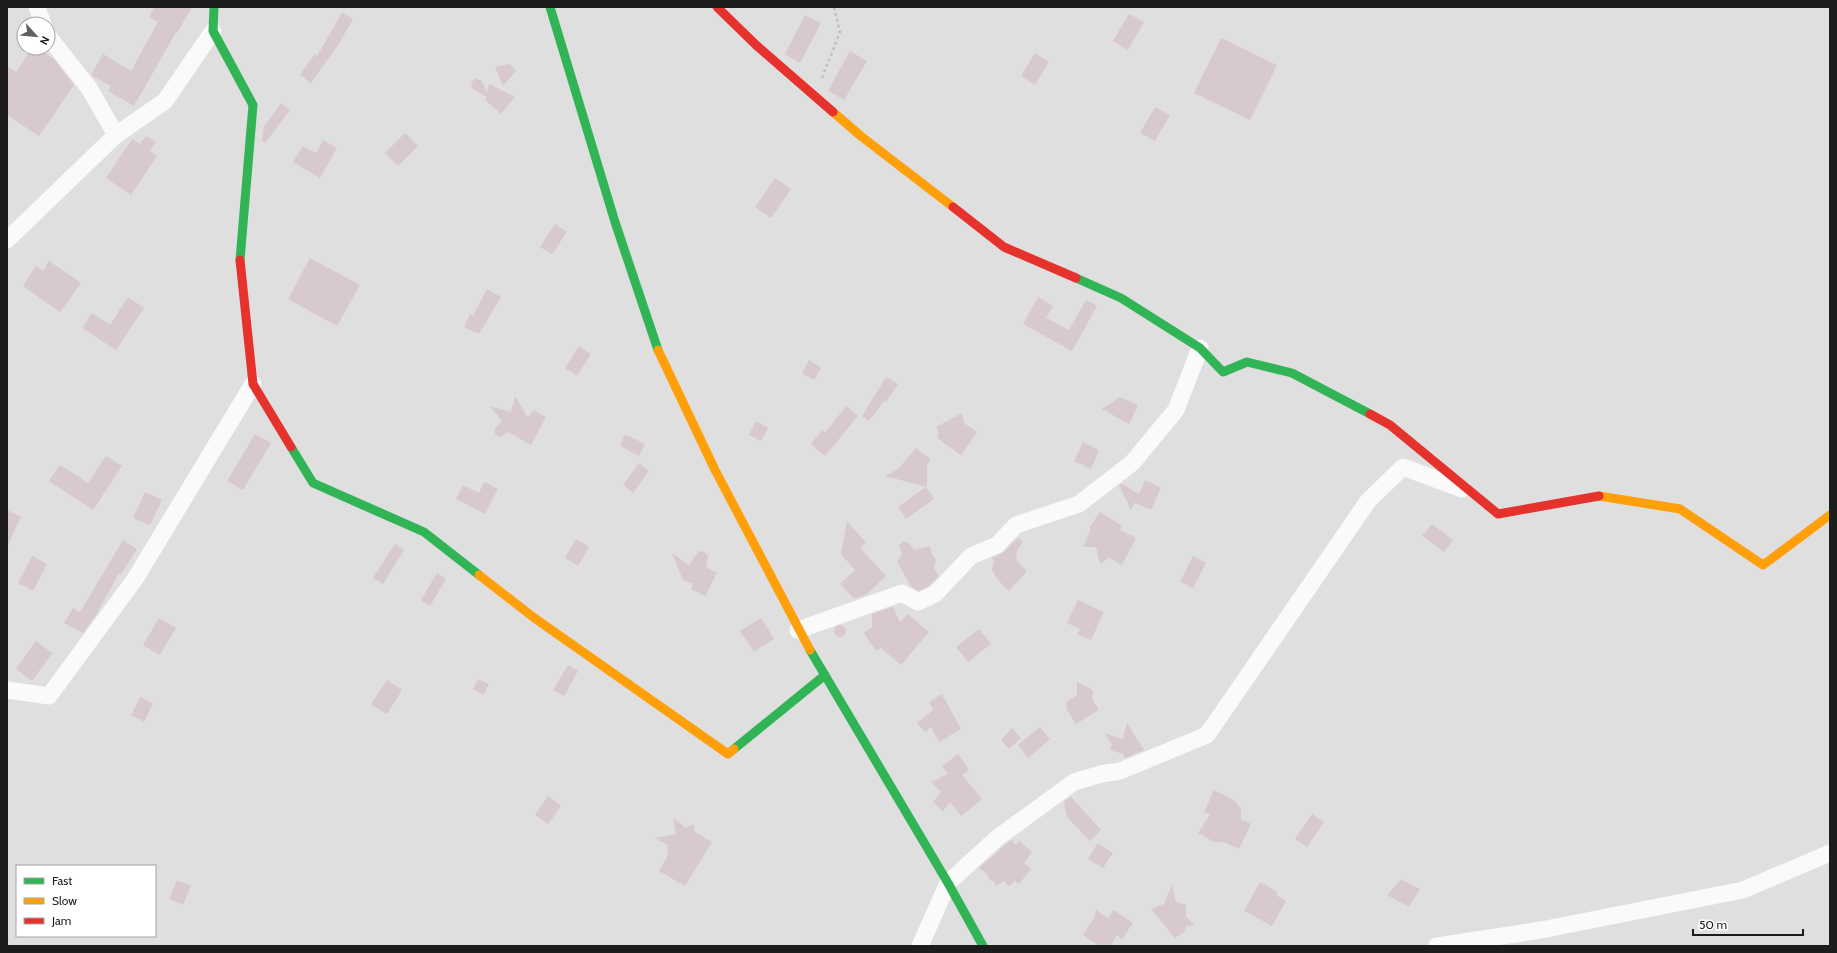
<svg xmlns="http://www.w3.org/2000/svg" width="1837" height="953" viewBox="0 0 1837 953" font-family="Cabin,sans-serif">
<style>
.building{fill:#d8c9ce}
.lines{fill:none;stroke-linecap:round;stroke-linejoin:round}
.path{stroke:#c0c0c2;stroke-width:2.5;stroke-dasharray:3 3;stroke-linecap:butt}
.street{stroke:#fafafa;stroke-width:17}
.fast{stroke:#30b455;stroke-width:9}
.slow{stroke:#ff9f0a;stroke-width:9}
.jam{stroke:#e5322d;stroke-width:9}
</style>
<rect width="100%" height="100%" fill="#dfdfdf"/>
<g class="building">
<polygon points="154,7 192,7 177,33 176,32 134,106 108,91 111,86 91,75 103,54 131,71 158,22 149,17"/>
<polygon points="342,13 353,19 338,45 311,83 300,75 315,54 317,56"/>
<polygon points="1129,14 1144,22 1128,50 1113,41"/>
<polygon points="805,15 821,23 800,63 785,54"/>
<polygon points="1221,38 1277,65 1250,120 1194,93"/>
<polygon points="32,48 37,48 54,59 74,85 39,136 7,115 7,66 16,72"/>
<polygon points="850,51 867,61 844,100 828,91"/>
<polygon points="1035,53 1049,62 1035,85 1021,76"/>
<polygon points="510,64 516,71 503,86 495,67"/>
<polygon points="476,78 482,81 487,93 489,84 515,97 501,114 485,100 487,97 473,89 471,86 472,82"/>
<polygon points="281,103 290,110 265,143 262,141 264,127"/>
<polygon points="1155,107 1170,115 1155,141 1140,133"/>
<polygon points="405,133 418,146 398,166 385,153"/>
<polygon points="146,136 156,142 150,151 157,156 131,195 106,178 132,139 140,144"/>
<polygon points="323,140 337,148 320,178 293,162 303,146 316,153"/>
<polygon points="775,178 791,189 771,218 755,207"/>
<polygon points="555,224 567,232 552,254 540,247"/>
<polygon points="310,258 360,285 337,326 288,299"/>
<polygon points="49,261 81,283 60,312 23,286 36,266 43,271"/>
<polygon points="487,289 501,297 479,334 464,327 470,314 473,316"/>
<polygon points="128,297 144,308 116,350 82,328 92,313 110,325"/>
<polygon points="1038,297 1053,306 1046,318 1069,330 1086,300 1097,306 1072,351 1023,324"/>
<polygon points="579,346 591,354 577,376 565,368"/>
<polygon points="809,360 821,368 814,380 802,373"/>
<polygon points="886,377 898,384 886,402 884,401 869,421 862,416"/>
<polygon points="515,396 528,418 533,410 546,417 531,445 508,432 501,437 495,434 495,428 502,421 490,406 511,412"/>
<polygon points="1120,397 1138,405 1129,424 1102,409"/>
<polygon points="846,406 858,416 825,456 811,444 822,430 825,433"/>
<polygon points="962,413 964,423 977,432 961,455 937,438 939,433 936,427"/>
<polygon points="756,421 768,428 761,441 749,435"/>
<polygon points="255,434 271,443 243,490 227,481"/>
<polygon points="625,434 645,444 639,456 620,446"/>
<polygon points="1083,442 1099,450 1091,469 1074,461"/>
<polygon points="916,448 931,460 927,465 927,487 885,476 898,469"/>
<polygon points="106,456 122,466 93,510 49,481 60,465 88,483"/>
<polygon points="639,463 649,471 633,493 623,485"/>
<polygon points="1145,480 1161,488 1151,510 1135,503 1139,495 1131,510 1119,485 1122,484 1139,494"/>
<polygon points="484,482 498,489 485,514 456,499 463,485 479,493"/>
<polygon points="926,487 934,499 906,519 898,507"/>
<polygon points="145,492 162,500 150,525 133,518"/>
<polygon points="7,510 21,517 7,547"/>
<polygon points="1100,512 1122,526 1120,530 1136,538 1122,565 1109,558 1100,564 1096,547 1083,547 1091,529 1089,528"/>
<polygon points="847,521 866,543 860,548 886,576 866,595 854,599 840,584 855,570 841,554"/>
<polygon points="1432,524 1453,540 1444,552 1422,536"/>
<polygon points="1018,538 1023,541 1016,553 1017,561 1027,571 1009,591 998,580 992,570 994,561 992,558 1004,552"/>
<polygon points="576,539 589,547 578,566 565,558"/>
<polygon points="123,540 137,549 121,574 119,573 96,615 83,633 64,623 73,608 80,612"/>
<polygon points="903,541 909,543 914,550 930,546 932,555 936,559 934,568 939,576 929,586 918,591 911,586 897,562 902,554 899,546"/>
<polygon points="395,544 404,550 383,584 373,578"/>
<polygon points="701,551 704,552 708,556 706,567 717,573 705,596 691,589 693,584 683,580 672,553 689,565 698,552"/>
<polygon points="32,556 47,564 33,591 18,583"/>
<polygon points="1193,556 1206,563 1193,588 1180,582"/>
<polygon points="437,573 446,579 430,606 421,600"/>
<polygon points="1078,600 1104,612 1091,640 1077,634 1080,629 1067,623"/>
<polygon points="893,607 900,622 908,614 929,632 901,665 881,648 876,651 864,633 872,627 872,614"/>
<polygon points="159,618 176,628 160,655 143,645"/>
<polygon points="761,618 774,639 754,652 740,631"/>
<circle cx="840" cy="631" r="6"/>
<polygon points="979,629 991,644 968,662 956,647"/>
<polygon points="36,641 52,653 32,681 16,669"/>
<polygon points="568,665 578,671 564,696 553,690"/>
<polygon points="478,679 489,684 483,695 473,689"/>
<polygon points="387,680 402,690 387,714 371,704"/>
<polygon points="1077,682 1093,690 1092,699 1099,710 1076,724 1067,710 1066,702 1077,695"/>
<polygon points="942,694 961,729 939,742 931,727 925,732 917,723 933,710 929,702"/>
<polygon points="140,697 153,703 144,722 131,715"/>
<polygon points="1127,723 1144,750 1125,758 1123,754 1110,750 1112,745 1104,733 1123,739"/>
<polygon points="1040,727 1050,739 1028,758 1018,745"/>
<polygon points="1012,728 1021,738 1009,749 1001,740"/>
<polygon points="958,754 969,770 962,775 982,799 961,816 950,802 943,811 933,802 941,792 931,782 948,774 942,766"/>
<polygon points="1214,790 1234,800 1241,809 1241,819 1251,824 1239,849 1224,842 1214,842 1198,833 1210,815 1204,812"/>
<polygon points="548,796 561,806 548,824 535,815"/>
<polygon points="1071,797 1101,830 1090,841 1067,817 1064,801"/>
<polygon points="1312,814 1324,822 1307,847 1295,839"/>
<polygon points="673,818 686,828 694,824 695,832 712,842 685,886 659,871 667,857 668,845 655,838 676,834"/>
<polygon points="1011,840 1016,845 1019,841 1032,852 1024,863 1031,869 1019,884 1015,881 1009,886 1004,881 996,886 994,882 989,879 987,874 979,868"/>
<polygon points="1098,843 1113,853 1103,868 1088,859"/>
<polygon points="1401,879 1420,889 1409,907 1387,895"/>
<polygon points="177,880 191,886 183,905 169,899"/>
<polygon points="1260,882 1278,892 1276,895 1286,901 1272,926 1244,911"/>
<polygon points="1172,885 1176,902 1186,905 1186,917 1195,925 1186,926 1184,932 1175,938 1151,909 1164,904"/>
<polygon points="1096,910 1108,918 1114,910 1133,923 1122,939 1117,935 1110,946 1099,946 1083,935 1094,918"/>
</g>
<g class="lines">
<polyline class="path" points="822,78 840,32 834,7"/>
<g class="street">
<polyline points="37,7 43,24"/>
<polyline points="48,36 89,88 116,135"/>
<polyline points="7,240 116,135 165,101 213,31"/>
<polyline points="798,630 902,593 918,602 935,594 971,556 997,545 1016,525 1079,504 1132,463 1176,410 1200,348"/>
<polyline points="7,690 49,696 135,579 253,384"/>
<polyline points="920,946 948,883 997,838 1074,782 1101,774 1120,771 1207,735 1368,501 1403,467 1462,489"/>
<polyline points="1437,946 1541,930 1743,890 1830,853"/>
</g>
<g class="fast">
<polyline points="214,7 213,31 253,105 240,260"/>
<polyline points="550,7 615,222 658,350"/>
<polyline points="1076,278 1121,298 1200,348 1223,372 1247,362 1292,373 1370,414"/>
<polyline points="291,447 313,483 424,532 479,575"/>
<polyline points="810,650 948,883 983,946"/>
<polyline points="734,749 825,675"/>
</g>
<g class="slow">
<polyline points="833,112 862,137 953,207"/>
<polyline points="658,350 715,470 810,650"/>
<polyline points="1599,496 1680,509 1763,565 1830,515"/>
<polyline points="479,575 533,617 728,754 734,749"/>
</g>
<g class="jam">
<polyline points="717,7 756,45 833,112"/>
<polyline points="953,207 1004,247 1076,278"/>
<polyline points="240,260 253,384 291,447"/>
<polyline points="1370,414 1390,425 1498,514 1599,496"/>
</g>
</g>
<rect width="1837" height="953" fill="none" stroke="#1c1c1d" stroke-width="16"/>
<rect x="16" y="865" width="140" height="72" fill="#ffffff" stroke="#a4a4a5"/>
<rect x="24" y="878" width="20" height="6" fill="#30b455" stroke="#a4a4a5"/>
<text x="52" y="885" font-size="12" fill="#1c1c1d">Fast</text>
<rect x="24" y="898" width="20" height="6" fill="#ff9f0a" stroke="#a4a4a5"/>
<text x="52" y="905" font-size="12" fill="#1c1c1d">Slow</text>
<rect x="24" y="918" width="20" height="6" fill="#e5322d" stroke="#a4a4a5"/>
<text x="52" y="925" font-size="12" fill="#1c1c1d">Jam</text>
<g transform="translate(36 36) rotate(117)"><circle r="19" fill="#ffffff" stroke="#a4a4a5"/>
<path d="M0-3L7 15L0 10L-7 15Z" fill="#606061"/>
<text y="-6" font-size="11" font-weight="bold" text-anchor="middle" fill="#1c1c1d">N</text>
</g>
<path d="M1693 929v6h110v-6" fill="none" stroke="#1c1c1d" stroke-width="2"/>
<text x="1699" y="929" font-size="12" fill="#1c1c1d" stroke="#ffffff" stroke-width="3" paint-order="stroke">50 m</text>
</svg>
